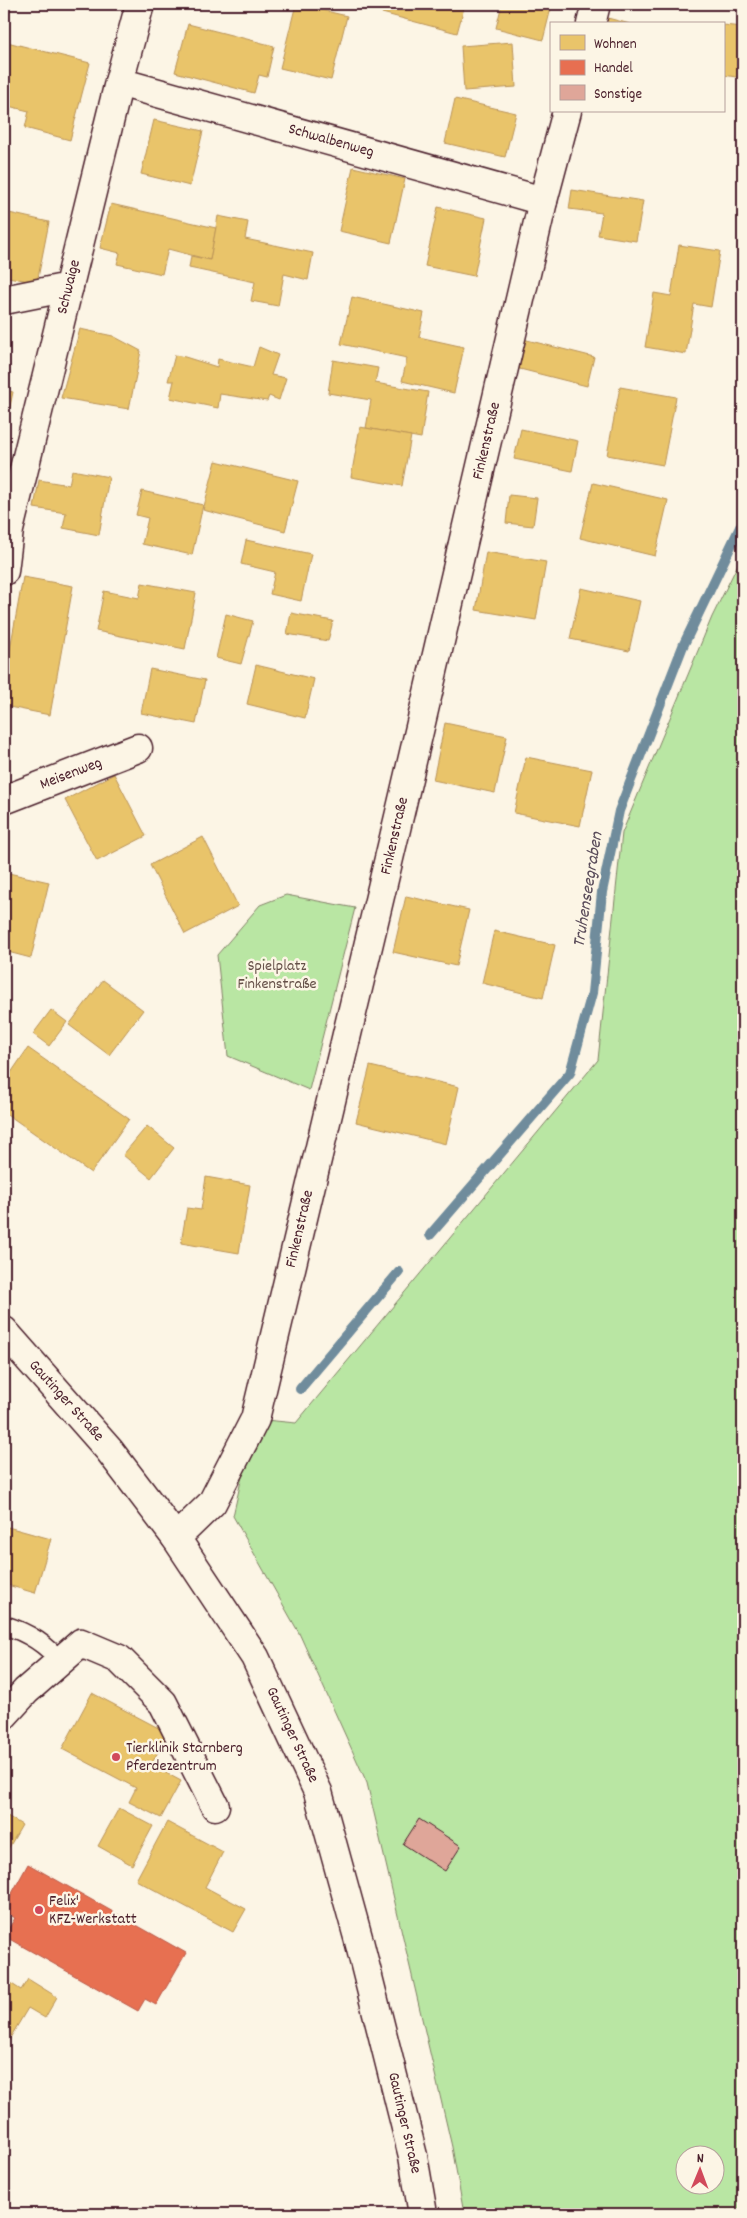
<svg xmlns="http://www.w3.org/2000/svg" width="747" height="2218" viewBox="0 0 747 2218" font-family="Dekko,sans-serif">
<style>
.green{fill:#b9e6a3;stroke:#828267;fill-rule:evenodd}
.homes{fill:#e9c46a;stroke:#b99257}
.shops{fill:#e76f51;stroke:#b85746}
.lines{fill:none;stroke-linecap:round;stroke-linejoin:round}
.stream{stroke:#708c9c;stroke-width:10}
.building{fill:#dfa699;stroke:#4a1f2b}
.service-casing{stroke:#4a1f2b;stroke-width:21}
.minor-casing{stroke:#4a1f2b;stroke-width:31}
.secondary-casing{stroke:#4a1f2b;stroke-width:31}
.service{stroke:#fcf5e5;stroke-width:18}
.minor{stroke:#fcf5e5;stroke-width:28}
.secondary{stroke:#fcf5e5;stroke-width:28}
.poi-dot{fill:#d1495b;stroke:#fcf5e5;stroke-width:2}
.labels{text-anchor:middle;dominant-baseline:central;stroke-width:5;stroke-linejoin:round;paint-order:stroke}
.street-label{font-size:16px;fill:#4a1f2b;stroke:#fcf5e5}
.park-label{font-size:16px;fill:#665149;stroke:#fcf5e5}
.poi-label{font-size:16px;fill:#4a1f2b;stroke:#fcf5e5;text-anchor:start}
.water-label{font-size:18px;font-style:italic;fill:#5a4c5a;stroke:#fcf5e5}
</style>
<rect width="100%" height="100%" fill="#fcf5e5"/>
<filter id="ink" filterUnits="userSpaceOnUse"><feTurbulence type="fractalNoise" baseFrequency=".02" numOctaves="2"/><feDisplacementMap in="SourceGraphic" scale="10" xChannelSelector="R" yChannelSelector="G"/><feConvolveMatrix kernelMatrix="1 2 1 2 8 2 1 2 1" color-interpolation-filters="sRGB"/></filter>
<g filter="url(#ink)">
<g class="green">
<path d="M743,554V2214H464L452,2147L367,1783L299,1633L233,1516L255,1419L296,1423L598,1060L622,833L712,617ZM684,2156H714V2186H684Z"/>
<polygon points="286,895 355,908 309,1090 228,1056 217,955 260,905"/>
</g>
<g class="homes">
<polygon points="296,4 347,16 331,80 280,68"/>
<polygon points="385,4 465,4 457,33 382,13"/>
<polygon points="502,4 552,4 543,40 496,28"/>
<polygon points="604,17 630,24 602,24"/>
<polygon points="188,24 274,46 267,77 259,75 254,93 175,72"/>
<polygon points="723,25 743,27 743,78 723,75"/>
<polygon points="7,42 90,63 70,140 25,128 29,111 4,105 4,57"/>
<polygon points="513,42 516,87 464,91 461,46"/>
<polygon points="455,99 516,113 505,157 445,143"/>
<polygon points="154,120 203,131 190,186 141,174"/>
<polygon points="353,167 405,179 391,243 339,231"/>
<polygon points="572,190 643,201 636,241 598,235 602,213 569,209"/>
<polygon points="111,204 216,228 210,260 168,249 162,274 117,264 120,253 100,248"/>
<polygon points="438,207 486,218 474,276 425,266"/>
<polygon points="9,213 49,222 37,283 4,276 4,230 6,231"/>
<polygon points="218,216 248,222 245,239 313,253 308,280 284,274 278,306 251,301 255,282 189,268 191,256 210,260"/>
<polygon points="679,245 720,251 711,307 694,304 686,354 645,347 654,293 671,296"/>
<polygon points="352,297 424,313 419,337 464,347 454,393 402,381 407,358 341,344"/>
<polygon points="80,329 113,336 141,351 129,409 61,398"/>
<polygon points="519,338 594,357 587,386 512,367"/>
<polygon points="259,347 278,355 271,375 286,378 279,400 269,396 267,401 220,394 218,408 170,398 174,381 168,381 175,355 185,357 217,367 218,359 253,367"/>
<polygon points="333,360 378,368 375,383 428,392 421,438 366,428 371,400 328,393"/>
<polygon points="620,387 676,397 663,465 607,455"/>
<polygon points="4,390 13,392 4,435"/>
<polygon points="360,427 411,436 402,486 351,477"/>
<polygon points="521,429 578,441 572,471 514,459"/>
<polygon points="216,461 298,481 285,531 203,510"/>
<polygon points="72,470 109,477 99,535 63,528 66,513 34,508 39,480 69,485"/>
<polygon points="593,483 668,500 655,556 580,538"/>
<polygon points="142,491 203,505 192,555 142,544 148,518 136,515"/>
<polygon points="509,495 537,498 533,526 506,523"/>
<polygon points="246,540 311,554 301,601 270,594 275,572 241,564"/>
<polygon points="486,552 546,562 536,620 476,610"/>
<polygon points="23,577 73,586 50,715 4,706 4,682"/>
<polygon points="142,583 196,593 185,649 96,631 104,591 139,598"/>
<polygon points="581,588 640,601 629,651 570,639"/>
<polygon points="291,613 333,621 328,641 287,634"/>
<polygon points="226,614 253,621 241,664 216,658"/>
<polygon points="256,665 314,679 305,718 247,704"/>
<polygon points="150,669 205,680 196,724 141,713"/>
<polygon points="445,723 507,736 495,793 433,780"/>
<polygon points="526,757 592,770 580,826 514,813"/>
<polygon points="114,774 146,836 97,861 65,800"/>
<polygon points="203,837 238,906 185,934 150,865"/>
<polygon points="4,872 49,882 31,958 4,951"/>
<polygon points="406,896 469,910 456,966 393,952"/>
<polygon points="494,931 555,945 543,998 482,983"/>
<polygon points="103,980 143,1010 109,1055 69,1025"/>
<polygon points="51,1010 67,1022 49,1046 33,1034"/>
<polygon points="28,1048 129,1119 91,1173 4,1112 4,1083"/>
<polygon points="370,1066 459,1087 446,1144 356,1122"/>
<polygon points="147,1126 174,1148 151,1178 123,1155"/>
<polygon points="206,1177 250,1185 239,1253 181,1243 187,1208 201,1210"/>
<polygon points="4,1526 51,1539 35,1593 4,1584"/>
<polygon points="92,1693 168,1733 151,1765 181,1781 161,1818 129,1802 136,1788 62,1749"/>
<polygon points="119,1808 153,1826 132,1865 98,1846"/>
<polygon points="4,1814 22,1825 4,1856"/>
<polygon points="167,1822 223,1852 205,1887 246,1909 233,1932 136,1880"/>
<polygon points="4,1979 21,1990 28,1979 57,1997 45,2018 28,2008 4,2048"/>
</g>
<polygon class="shops" points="28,1864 186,1953 156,2005 145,1999 138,2011 4,1936 15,1918 4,1911 4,1908"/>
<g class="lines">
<g class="stream">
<polyline points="430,1235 570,1073 592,993 602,892 619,811 683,646 743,521"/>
<polyline points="300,1389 399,1272"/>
</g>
</g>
<polygon class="building" points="419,1819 461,1846 445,1871 403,1844"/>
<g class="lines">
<g class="service-casing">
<path id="service" d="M4,1625C26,1632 46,1643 60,1662"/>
</g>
<g class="minor-casing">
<g id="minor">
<polyline points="591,24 596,4"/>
<polyline points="119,82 543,201"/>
<polyline points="4,300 69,287"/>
<polyline points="4,571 9,530 119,82 140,4"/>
<polyline points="4,800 138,748"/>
<polyline points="176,1538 212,1503 255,1419 402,804 543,201 567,111"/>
<polyline points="4,1715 26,1691 81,1643 119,1659 163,1703 215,1806"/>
</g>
</g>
<g class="secondary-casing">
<polyline id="secondary" points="4,1331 109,1450 176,1538 255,1657 318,1792 359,1941 413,2156 423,2214"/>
</g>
<use href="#service" class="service"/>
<use href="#minor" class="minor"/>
<use href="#secondary" class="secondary"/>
</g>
</g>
<g class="poi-dot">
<circle cx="116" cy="1757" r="5"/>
<circle cx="39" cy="1910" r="5"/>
</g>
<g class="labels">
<g class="street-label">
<text transform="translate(331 141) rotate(16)">Schwalbenweg</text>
<text transform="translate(69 287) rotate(-76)">Schwaige</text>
<text transform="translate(487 441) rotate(-77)">Finkenstraße</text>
<text transform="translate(71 774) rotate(-21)">Meisenweg</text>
<text transform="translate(395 836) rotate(-77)">Finkenstraße</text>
<text transform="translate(300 1229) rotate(-77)">Finkenstraße</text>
<text transform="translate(66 1401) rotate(48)">Gautinger Straße</text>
<text transform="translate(292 1735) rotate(65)">Gautinger Straße</text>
<text transform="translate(404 2123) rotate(77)">Gautinger Straße</text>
</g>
<g class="park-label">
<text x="277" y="966">Spielplatz<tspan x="277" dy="18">Finkenstraße</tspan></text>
</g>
<g class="poi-label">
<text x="126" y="1748">Tierklinik Starnberg<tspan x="126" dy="18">Pferdezentrum</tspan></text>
<text x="49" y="1901">Felix'<tspan x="49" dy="18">KFZ-Werkstatt</tspan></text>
</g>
<g class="water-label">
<text transform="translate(589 890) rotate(-81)">Truhenseegraben</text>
</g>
</g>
<rect width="747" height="2218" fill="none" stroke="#fcf5e5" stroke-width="20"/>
<rect x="10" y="10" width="727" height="2198" fill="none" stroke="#4a1f2b" stroke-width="2" filter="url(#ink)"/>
<rect x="550" y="22" width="175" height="90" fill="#fcf5e5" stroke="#b59f9b"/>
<rect x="560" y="35" width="25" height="15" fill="#e9c46a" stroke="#b59f9b"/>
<text x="594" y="48" font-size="15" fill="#4a1f2b">Wohnen</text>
<rect x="560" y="60" width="25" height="15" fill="#e76f51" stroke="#b59f9b"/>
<text x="594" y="72" font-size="15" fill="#4a1f2b">Handel</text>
<rect x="560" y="85" width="25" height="15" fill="#dfa699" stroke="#b59f9b"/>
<text x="594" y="98" font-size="15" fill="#4a1f2b">Sonstige</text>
<g transform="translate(700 2170) rotate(1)"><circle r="24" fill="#fcf5e5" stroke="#b59f9b"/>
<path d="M0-4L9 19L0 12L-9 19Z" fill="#d1495b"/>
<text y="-8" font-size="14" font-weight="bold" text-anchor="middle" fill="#4a1f2b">N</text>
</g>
</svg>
